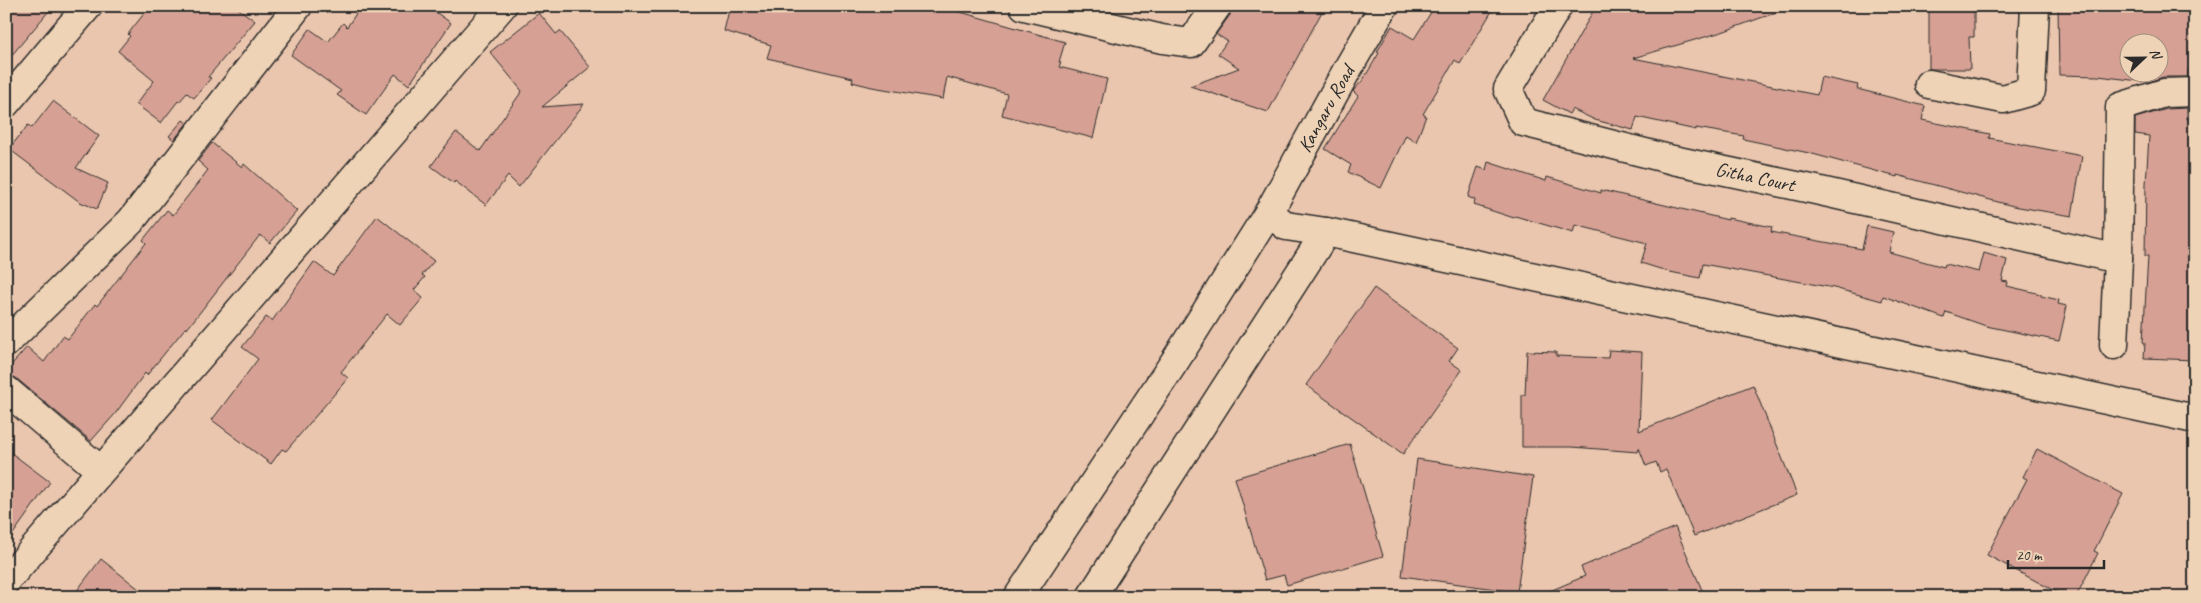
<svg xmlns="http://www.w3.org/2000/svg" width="2201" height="603" viewBox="0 0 2201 603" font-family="Caveat,sans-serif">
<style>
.building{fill:#d6a194;stroke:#2b2b2b;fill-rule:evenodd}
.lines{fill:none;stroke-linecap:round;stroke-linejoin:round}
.minor-casing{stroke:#2b2b2b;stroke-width:31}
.tertiary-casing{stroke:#2b2b2b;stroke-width:31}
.minor{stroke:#efd3b6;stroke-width:28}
.tertiary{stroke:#efd3b6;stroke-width:28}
.labels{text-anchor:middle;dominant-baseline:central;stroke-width:4;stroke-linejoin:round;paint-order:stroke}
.street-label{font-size:20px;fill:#2b2b2b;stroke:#efd3b6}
</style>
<rect width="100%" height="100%" fill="#ebc6ae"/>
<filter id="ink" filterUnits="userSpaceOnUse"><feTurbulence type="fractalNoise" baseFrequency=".02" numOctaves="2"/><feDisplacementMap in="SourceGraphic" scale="10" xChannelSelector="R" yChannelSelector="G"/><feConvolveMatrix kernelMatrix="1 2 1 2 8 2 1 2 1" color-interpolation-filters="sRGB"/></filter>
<g filter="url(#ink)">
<g class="building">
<polygon points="6,6 53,6 6,62"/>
<polygon points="150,6 235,6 255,21 208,77 211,78 194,98 187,93 179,102 178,101 161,123 136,104 154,81 118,51 130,36 128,34"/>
<polygon points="361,6 427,6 451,23 409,85 395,74 366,115 337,95 341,91 291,55 310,29 328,42 343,23 347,27"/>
<polygon points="730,6 931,6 964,13 1065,42 1059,62 1061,62 1059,67 1107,79 1093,138 1002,115 1007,94 947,77 943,99 872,87 852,82 853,78 767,58 771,45 724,31"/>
<polygon points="1232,6 1325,6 1268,112 1190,86 1239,68 1218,54 1227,41 1216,34 1230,15"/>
<polygon points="1435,6 1495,6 1460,64 1455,60 1423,114 1426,116 1416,142 1406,135 1381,188 1348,172 1351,165 1325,149 1358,96 1353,91 1363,80 1379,53 1377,52 1392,26 1414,39"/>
<polygon points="1596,6 1785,6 1785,9 1722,32 1633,58 1817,95 1821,77 1858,85 1857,89 1925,106 1922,120 1990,134 1989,138 2082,156 2072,216 2013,206 1897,175 1897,177 1809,153 1743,139 1744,136 1696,128 1696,130 1637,117 1633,130 1595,120 1572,109 1569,114 1543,100"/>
<polygon points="1929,6 1974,6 1974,37 1969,37 1970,69 1929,69"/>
<path d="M2058,6H2195V70H2188V77H2163L2148,82L2098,76L2059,75ZM2128,42H2158V72H2128Z"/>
<polygon points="539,13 556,34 560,31 590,67 542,107 584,104 519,187 508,176 486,205 455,181 454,183 431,166 456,132 480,151 522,91 490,52"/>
<polygon points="53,101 99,136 76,168 108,183 97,209 80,202 9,149 28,125 32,128"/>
<polygon points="2187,108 2187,119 2195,120 2195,360 2144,358 2145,343 2143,342 2148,256 2145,256 2146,184 2149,136 2135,134 2135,118 2167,109"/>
<polygon points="183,120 187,123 174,140 169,136"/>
<polygon points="212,143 242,167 244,164 297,211 270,243 260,235 187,329 186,327 147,375 145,373 115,414 91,441 16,378 6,375 6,371 27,347 44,362 63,336 68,339 95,304 97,306 146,243 143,240 167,210 173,215 208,170 198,161"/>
<polygon points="1488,162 1546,181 1547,177 1601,193 1601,190 1728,220 1728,218 1772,227 1771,232 1862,249 1867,226 1893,232 1889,252 1944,267 1945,264 1979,272 1984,253 2007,260 2002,281 2008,282 2007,286 2041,294 2041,296 2059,300 2058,304 2067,306 2059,341 1986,326 1946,312 1944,318 1883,296 1882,301 1834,288 1703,264 1700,278 1670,272 1641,263 1647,243 1575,225 1573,233 1515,216 1514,218 1474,205 1475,200 1468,197 1478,167 1486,170"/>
<polygon points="377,216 434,261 422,275 425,277 414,290 423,298 400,325 387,314 341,372 348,378 286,451 282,449 271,464 212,420 258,359 242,347 266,317 272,321 314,262 333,276"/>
<polygon points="1374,288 1458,348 1449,361 1462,370 1403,454 1306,385"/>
<polygon points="1609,350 1642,352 1639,431 1753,385 1797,495 1694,536 1666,469 1660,472 1656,462 1646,466 1639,448 1638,452 1572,447 1522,447 1522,395 1525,395 1527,351 1556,352 1556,356 1608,358"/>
<polygon points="1350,444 1383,556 1287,585 1284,575 1265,580 1235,478"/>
<polygon points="6,449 50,482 6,544"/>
<polygon points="2037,449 2123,494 2094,551 2098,553 2076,597 2066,597 1987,555 2027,479 2023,477"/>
<polygon points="1417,459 1533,477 1517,592 1402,576"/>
<polygon points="1675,527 1705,597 1536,597 1585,576 1581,567"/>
<polygon points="101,559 149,597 72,597"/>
</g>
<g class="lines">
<g class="minor-casing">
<g id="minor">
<polyline points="1024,6 1162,39 1191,43 1217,6"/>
<polyline points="1558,6 1508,89 1523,122 1673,160 1816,190 2118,259"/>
<polyline points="1929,84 2003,99 2031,91 2035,6"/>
<polyline points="6,103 88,6"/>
<polyline points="6,343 131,221 298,6"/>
<polyline points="2114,345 2118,259 2120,107 2164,93 2195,92"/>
<polyline points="6,390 100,470"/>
<polyline points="6,581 502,6"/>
<polyline points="1018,597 1175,361 1269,212 1286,226 1326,232 2195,419"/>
<polyline points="1091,597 1326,232"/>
</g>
</g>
<g class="tertiary-casing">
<polyline id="tertiary" points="1269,212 1347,70 1384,6"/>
</g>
<use href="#minor" class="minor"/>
<use href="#tertiary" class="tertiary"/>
</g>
</g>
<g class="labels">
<g class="street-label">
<text transform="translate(1326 109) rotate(-61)">Kangaru Road</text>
<text transform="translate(1755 177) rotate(12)">Githa Court</text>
</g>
</g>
<rect width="2201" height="603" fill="none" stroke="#efd3b6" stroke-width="25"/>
<rect x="12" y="12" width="2176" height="578" fill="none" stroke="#2b2b2b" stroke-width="2" filter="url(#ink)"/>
<g transform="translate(2144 58) rotate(68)"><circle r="24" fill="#efd3b6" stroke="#a1907e"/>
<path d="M0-4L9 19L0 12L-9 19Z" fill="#2b2b2b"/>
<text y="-8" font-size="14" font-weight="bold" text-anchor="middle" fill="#2b2b2b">N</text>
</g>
<path d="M2008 560v8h96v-8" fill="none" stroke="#2b2b2b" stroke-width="2.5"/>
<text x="2016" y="560" font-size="15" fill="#2b2b2b" stroke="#efd3b6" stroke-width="4" paint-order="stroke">20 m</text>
</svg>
